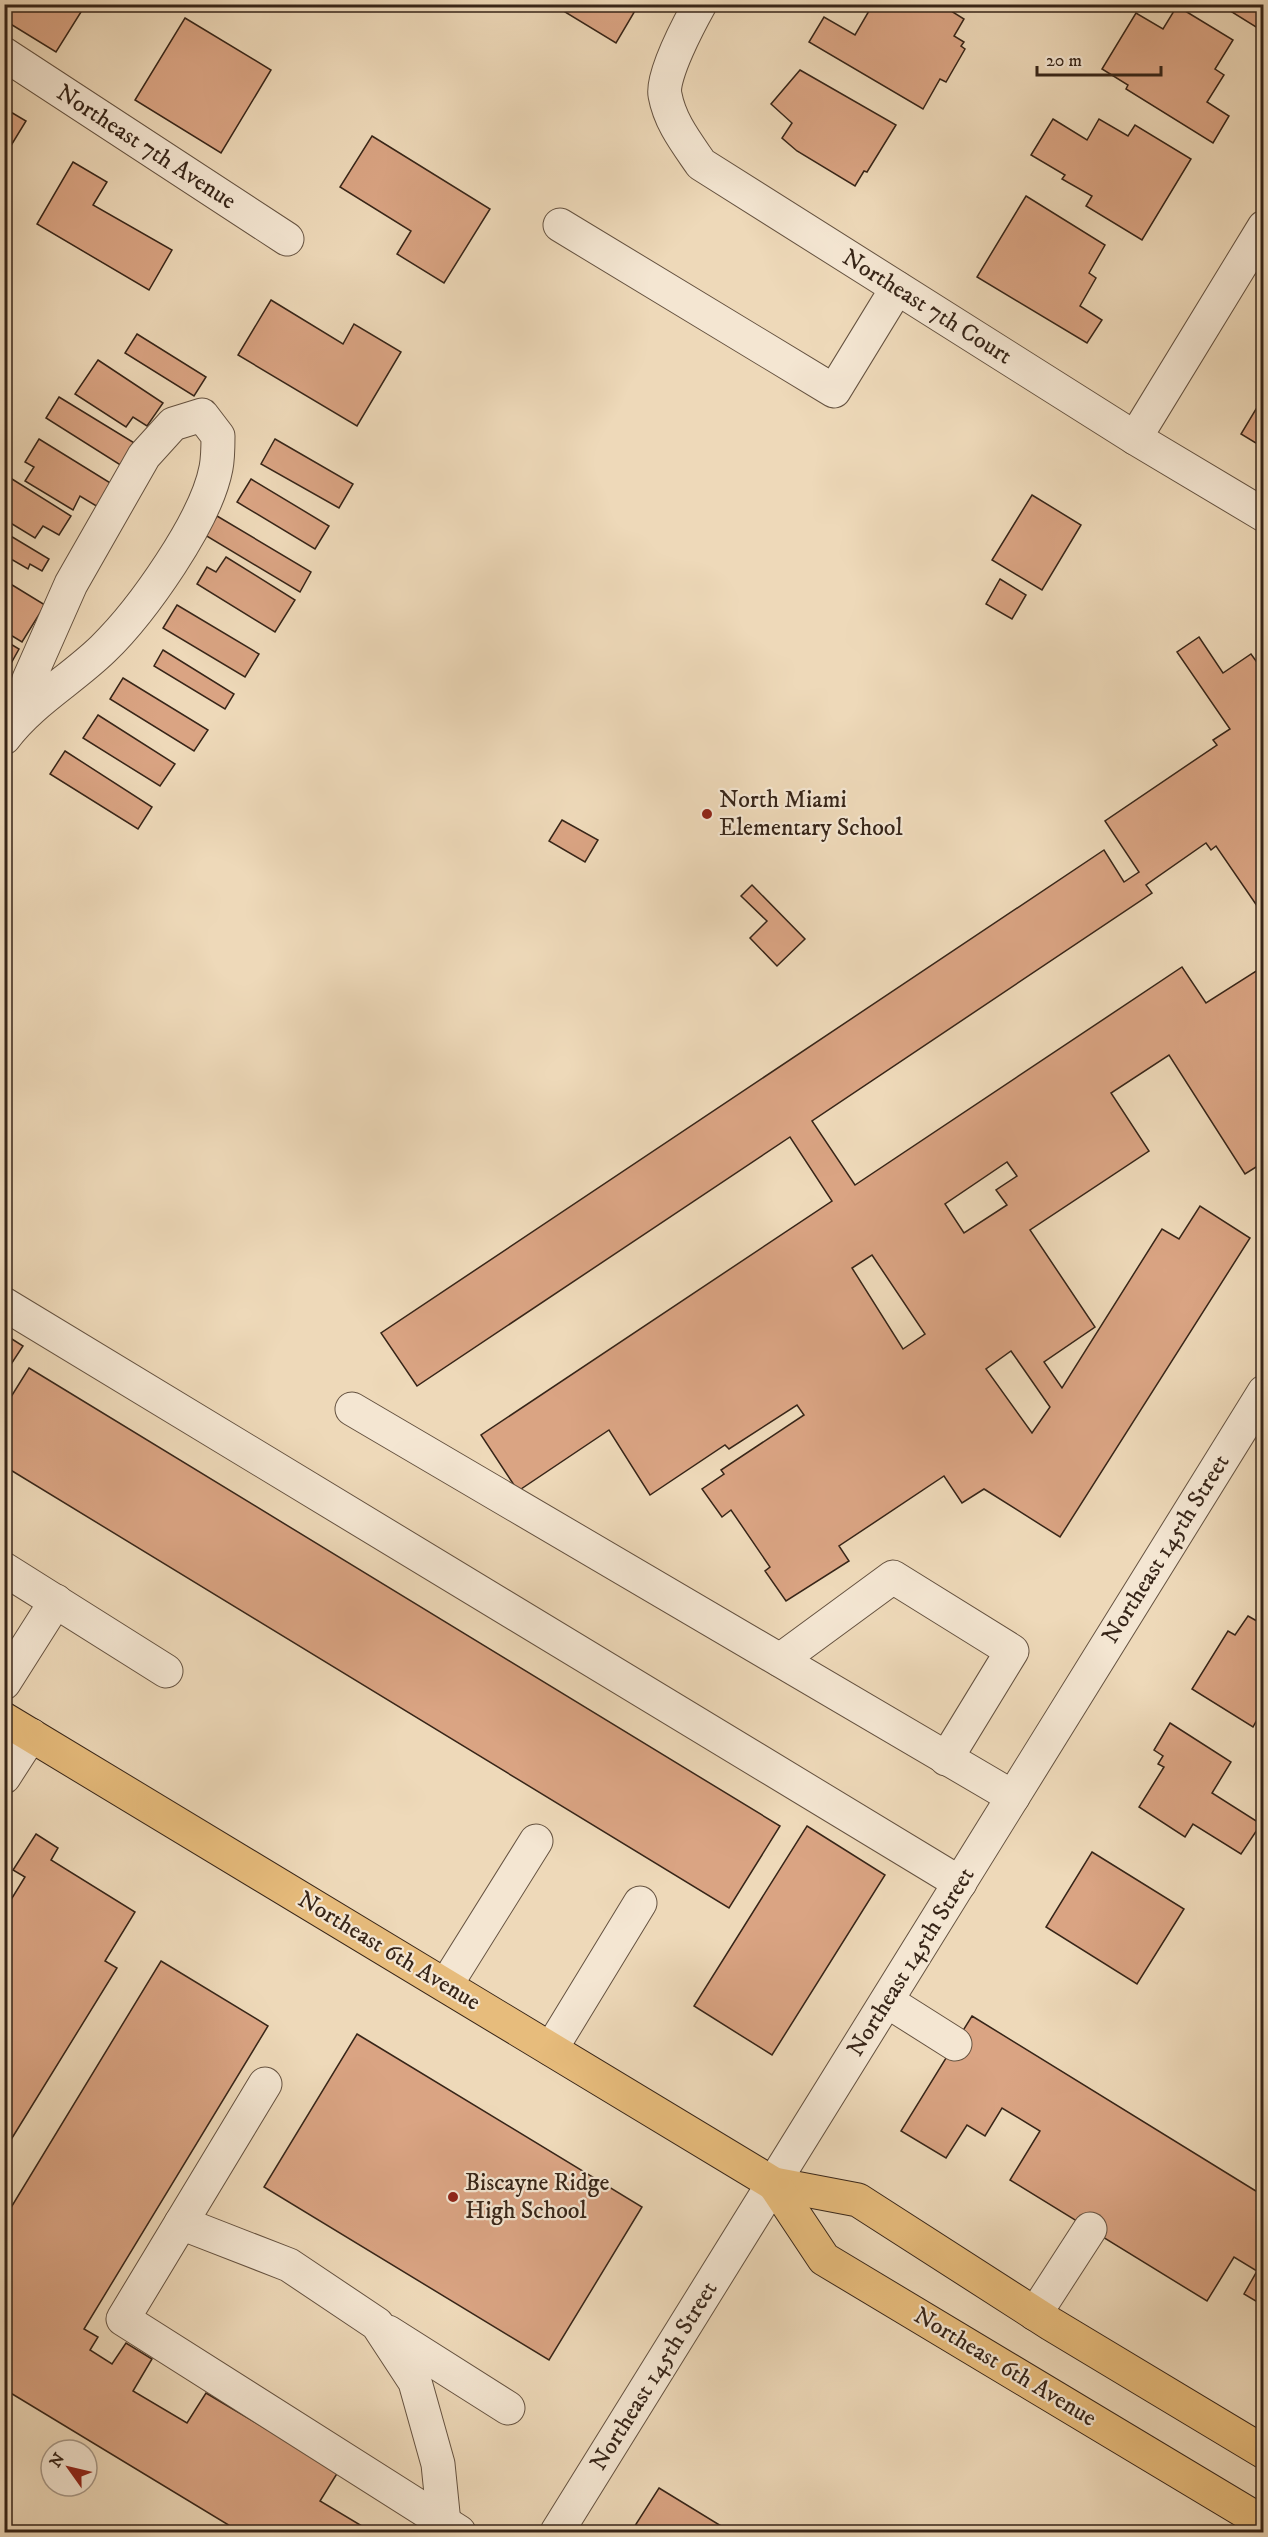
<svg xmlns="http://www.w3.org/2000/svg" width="1268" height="2537" viewBox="0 0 1268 2537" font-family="'IM FELL DW Pica',serif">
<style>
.building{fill:#daa483;stroke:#372518;stroke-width:1.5;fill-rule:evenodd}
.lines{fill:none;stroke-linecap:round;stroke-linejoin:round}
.minor-casing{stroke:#655240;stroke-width:35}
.major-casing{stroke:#372518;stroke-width:35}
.minor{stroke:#f4e6d2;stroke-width:33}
.major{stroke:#e7bc7c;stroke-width:33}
.poi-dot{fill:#8f2418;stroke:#f4e6d2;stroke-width:2}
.labels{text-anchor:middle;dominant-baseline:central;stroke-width:4.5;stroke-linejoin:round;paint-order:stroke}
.street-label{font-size:24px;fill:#372518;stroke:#f4e6d2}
.poi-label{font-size:24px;fill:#372518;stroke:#f4e6d2;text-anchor:start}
</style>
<rect width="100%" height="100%" fill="#eed9b9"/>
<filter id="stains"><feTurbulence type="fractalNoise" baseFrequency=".00333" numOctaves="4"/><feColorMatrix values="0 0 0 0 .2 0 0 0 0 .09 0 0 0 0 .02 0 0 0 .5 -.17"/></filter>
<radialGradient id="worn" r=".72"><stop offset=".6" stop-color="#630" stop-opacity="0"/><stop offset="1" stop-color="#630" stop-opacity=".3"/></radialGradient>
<g class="building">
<polygon points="4,4 86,4 56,52 4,20"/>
<polygon points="569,4 639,4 616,43 565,12"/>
<polygon points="873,4 940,4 964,19 954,36 964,42 961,46 965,49 946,82 940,79 923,109 809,42 824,17 855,35"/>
<polygon points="1219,4 1264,4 1264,32"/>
<polygon points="1177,6 1233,40 1215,69 1224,75 1207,102 1229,116 1213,143 1126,89 1128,85 1102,69 1136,13 1163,29"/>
<polygon points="185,18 271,70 221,153 135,100"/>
<polygon points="800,70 896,125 867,172 864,171 855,186 797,151 782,138 792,123 771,104"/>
<polygon points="4,108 26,121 4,157"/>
<polygon points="1053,119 1087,140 1099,119 1128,136 1135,125 1191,159 1142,240 1086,206 1092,196 1062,179 1065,175 1031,155"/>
<polygon points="372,136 490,209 444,283 397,254 411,231 340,187"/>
<polygon points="73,162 107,182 93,205 172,250 149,290 37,224"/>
<polygon points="1026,196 1105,245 1089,273 1096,278 1080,306 1102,320 1087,343 977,277"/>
<polygon points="271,300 343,344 354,324 401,352 357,426 238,355"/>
<polygon points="137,334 206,377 194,396 125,353"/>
<polygon points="98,360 163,403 147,426 133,417 126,427 75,394"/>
<polygon points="59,397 136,444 122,466 46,418"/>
<polygon points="1256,409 1264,414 1264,448 1241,434"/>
<polygon points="39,439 112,484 98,507 80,496 73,510 25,481 34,467 25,462"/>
<polygon points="275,439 353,484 339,508 261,464"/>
<polygon points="12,479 71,516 59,535 43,526 35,538 4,519 4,490"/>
<polygon points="251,479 329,526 315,549 237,502"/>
<polygon points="1032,495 1081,525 1042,590 992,560"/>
<polygon points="217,516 311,572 300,592 205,535"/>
<polygon points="4,532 49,559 42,571 30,564 28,569 4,555"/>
<polygon points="226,557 295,600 275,632 197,584 207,567 216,572"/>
<polygon points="1000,579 1026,595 1012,619 986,604"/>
<polygon points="4,580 45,605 22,642 4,631"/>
<polygon points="177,605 259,654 245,677 163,628"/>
<path d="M1199,637L1223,673L1251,654L1264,672V916L1216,846L1211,850L1206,843L1146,885L1152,893L812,1121L855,1185L1182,967L1206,1003L1264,966V1162L1245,1174L1169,1055L1111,1093L1149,1151L1030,1230L1095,1327L1044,1362L1062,1388L1162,1229L1179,1239L1200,1206L1250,1238L1060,1537L984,1489L962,1503L944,1476L839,1546L849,1561L786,1601L765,1571L770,1567L731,1510L722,1517L702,1489L724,1474L721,1470L804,1415L797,1405L729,1449L725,1445L650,1495L609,1430L518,1491L481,1435L832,1201L790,1137L417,1386L381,1333L1104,850L1124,882L1139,872L1105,821L1217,745L1213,740L1230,729L1177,652ZM1007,1162L1017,1176L996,1190L1007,1205L964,1233L945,1204ZM872,1255L925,1334L903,1349L852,1268ZM1011,1351L1050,1407L1032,1433L986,1369Z"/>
<polygon points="4,640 19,649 5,674 4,673"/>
<polygon points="163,650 234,694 225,709 154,666"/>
<polygon points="123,678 208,730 194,751 110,699"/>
<polygon points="98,715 175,764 160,786 83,738"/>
<polygon points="65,751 152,807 138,829 50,774"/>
<polygon points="562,820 598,840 585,862 549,841"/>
<polygon points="752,885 805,939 777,966 750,938 767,921 741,896"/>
<polygon points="4,1334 23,1346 4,1375"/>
<polygon points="29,1368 780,1826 729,1908 4,1466 4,1408"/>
<polygon points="1248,1616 1264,1625 1264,1707 1253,1727 1192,1689 1228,1631 1235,1635"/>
<polygon points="1170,1723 1231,1762 1212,1793 1261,1824 1241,1854 1193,1824 1185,1837 1139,1807 1164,1767 1158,1764 1163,1756 1154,1750"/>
<polygon points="807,1826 885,1875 772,2055 694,2006"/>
<polygon points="36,1834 58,1848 51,1860 135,1912 105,1961 117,1968 4,2151 4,1911 25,1877 13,1870"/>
<polygon points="1092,1852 1184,1909 1137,1984 1046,1927"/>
<polygon points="161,1961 268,2026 84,2329 98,2337 90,2350 112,2364 126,2343 152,2359 133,2391 187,2423 206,2393 338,2472 320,2501 372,2532 240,2532 4,2389 4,2219"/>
<polygon points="972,2016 1264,2196 1264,2306 1244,2294 1257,2271 1234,2257 1207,2301 1010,2180 1040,2131 1002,2108 985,2136 967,2125 946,2158 901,2131"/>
<polygon points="357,2034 642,2207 549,2360 264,2187"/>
<polygon points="659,2488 731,2532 631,2532"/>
</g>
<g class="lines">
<g class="minor-casing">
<g id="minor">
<path d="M700,4C690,22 661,76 665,95C670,122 686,142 701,164L1135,438L1264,515"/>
<polyline points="4,54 287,239"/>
<polyline points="560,225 834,391 897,288"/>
<polyline points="1135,438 1264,227"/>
<path d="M4,738C31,702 71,680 103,649C142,611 206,521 216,468C218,458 218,446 218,436L202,415L173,424L144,456L71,584L29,679L17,720"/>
<polyline points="4,1304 960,1883"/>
<polyline points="352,1409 1013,1797"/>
<polyline points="4,1569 166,1671"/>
<polyline points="780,1660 893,1577 1012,1651 946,1759"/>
<polyline points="4,1683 56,1601"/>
<polyline points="4,1777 31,1735"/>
<polyline points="446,1985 536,1841"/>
<polyline points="887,2001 955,2044"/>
<polyline points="551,2049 640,1903"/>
<polyline points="265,2084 123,2319 459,2532"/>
<polyline points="181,2223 289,2265 377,2324 415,2382 438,2464 444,2523"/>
<polyline points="1035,2314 1090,2229"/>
<polyline points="388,2332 508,2408"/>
<polyline points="557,2532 1264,1392"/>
</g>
</g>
<g class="major-casing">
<g id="major">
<polyline points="4,1719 774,2184 858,2200 1051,2324 1264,2452"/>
<polyline points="774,2184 824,2259 1264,2523"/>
</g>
</g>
<use href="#minor" class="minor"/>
<use href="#major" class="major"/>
</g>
<g class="poi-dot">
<circle cx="707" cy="814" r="6"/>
<circle cx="453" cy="2197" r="6"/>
</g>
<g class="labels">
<g class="street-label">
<text transform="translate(146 147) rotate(33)">Northeast 7th Avenue</text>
<text transform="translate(927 307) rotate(32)">Northeast 7th Court</text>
<text transform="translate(1166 1549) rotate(-58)">Northeast 145th Street</text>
<text transform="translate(389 1951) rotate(31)">Northeast 6th Avenue</text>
<text transform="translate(911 1962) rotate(-58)">Northeast 145th Street</text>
<text transform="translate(1005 2367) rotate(31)">Northeast 6th Avenue</text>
<text transform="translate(654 2376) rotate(-58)">Northeast 145th Street</text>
</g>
<g class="poi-label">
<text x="719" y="800">North Miami<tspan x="719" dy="28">Elementary School</tspan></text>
<text x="465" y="2183">Biscayne Ridge<tspan x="465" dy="28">High School</tspan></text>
</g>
</g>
<rect width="1268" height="2537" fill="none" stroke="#eed9b9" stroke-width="24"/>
<rect x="6" y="6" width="1256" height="2525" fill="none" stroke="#372518" stroke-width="3"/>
<rect x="12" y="12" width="1244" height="2513" fill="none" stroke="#372518" stroke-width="1.5"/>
<g transform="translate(69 2468) rotate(304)"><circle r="28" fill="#f4e6d2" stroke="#a89988" stroke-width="1.5"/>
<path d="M0-4.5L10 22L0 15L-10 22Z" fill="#8f2418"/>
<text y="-9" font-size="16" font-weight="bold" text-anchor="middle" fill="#372518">N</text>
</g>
<path d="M1037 66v9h124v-9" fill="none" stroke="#372518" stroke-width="3"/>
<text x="1046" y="66" font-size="18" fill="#372518" stroke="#f4e6d2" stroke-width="4.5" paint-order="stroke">20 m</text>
<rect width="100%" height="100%" filter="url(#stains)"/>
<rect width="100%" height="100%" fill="url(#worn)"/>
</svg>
